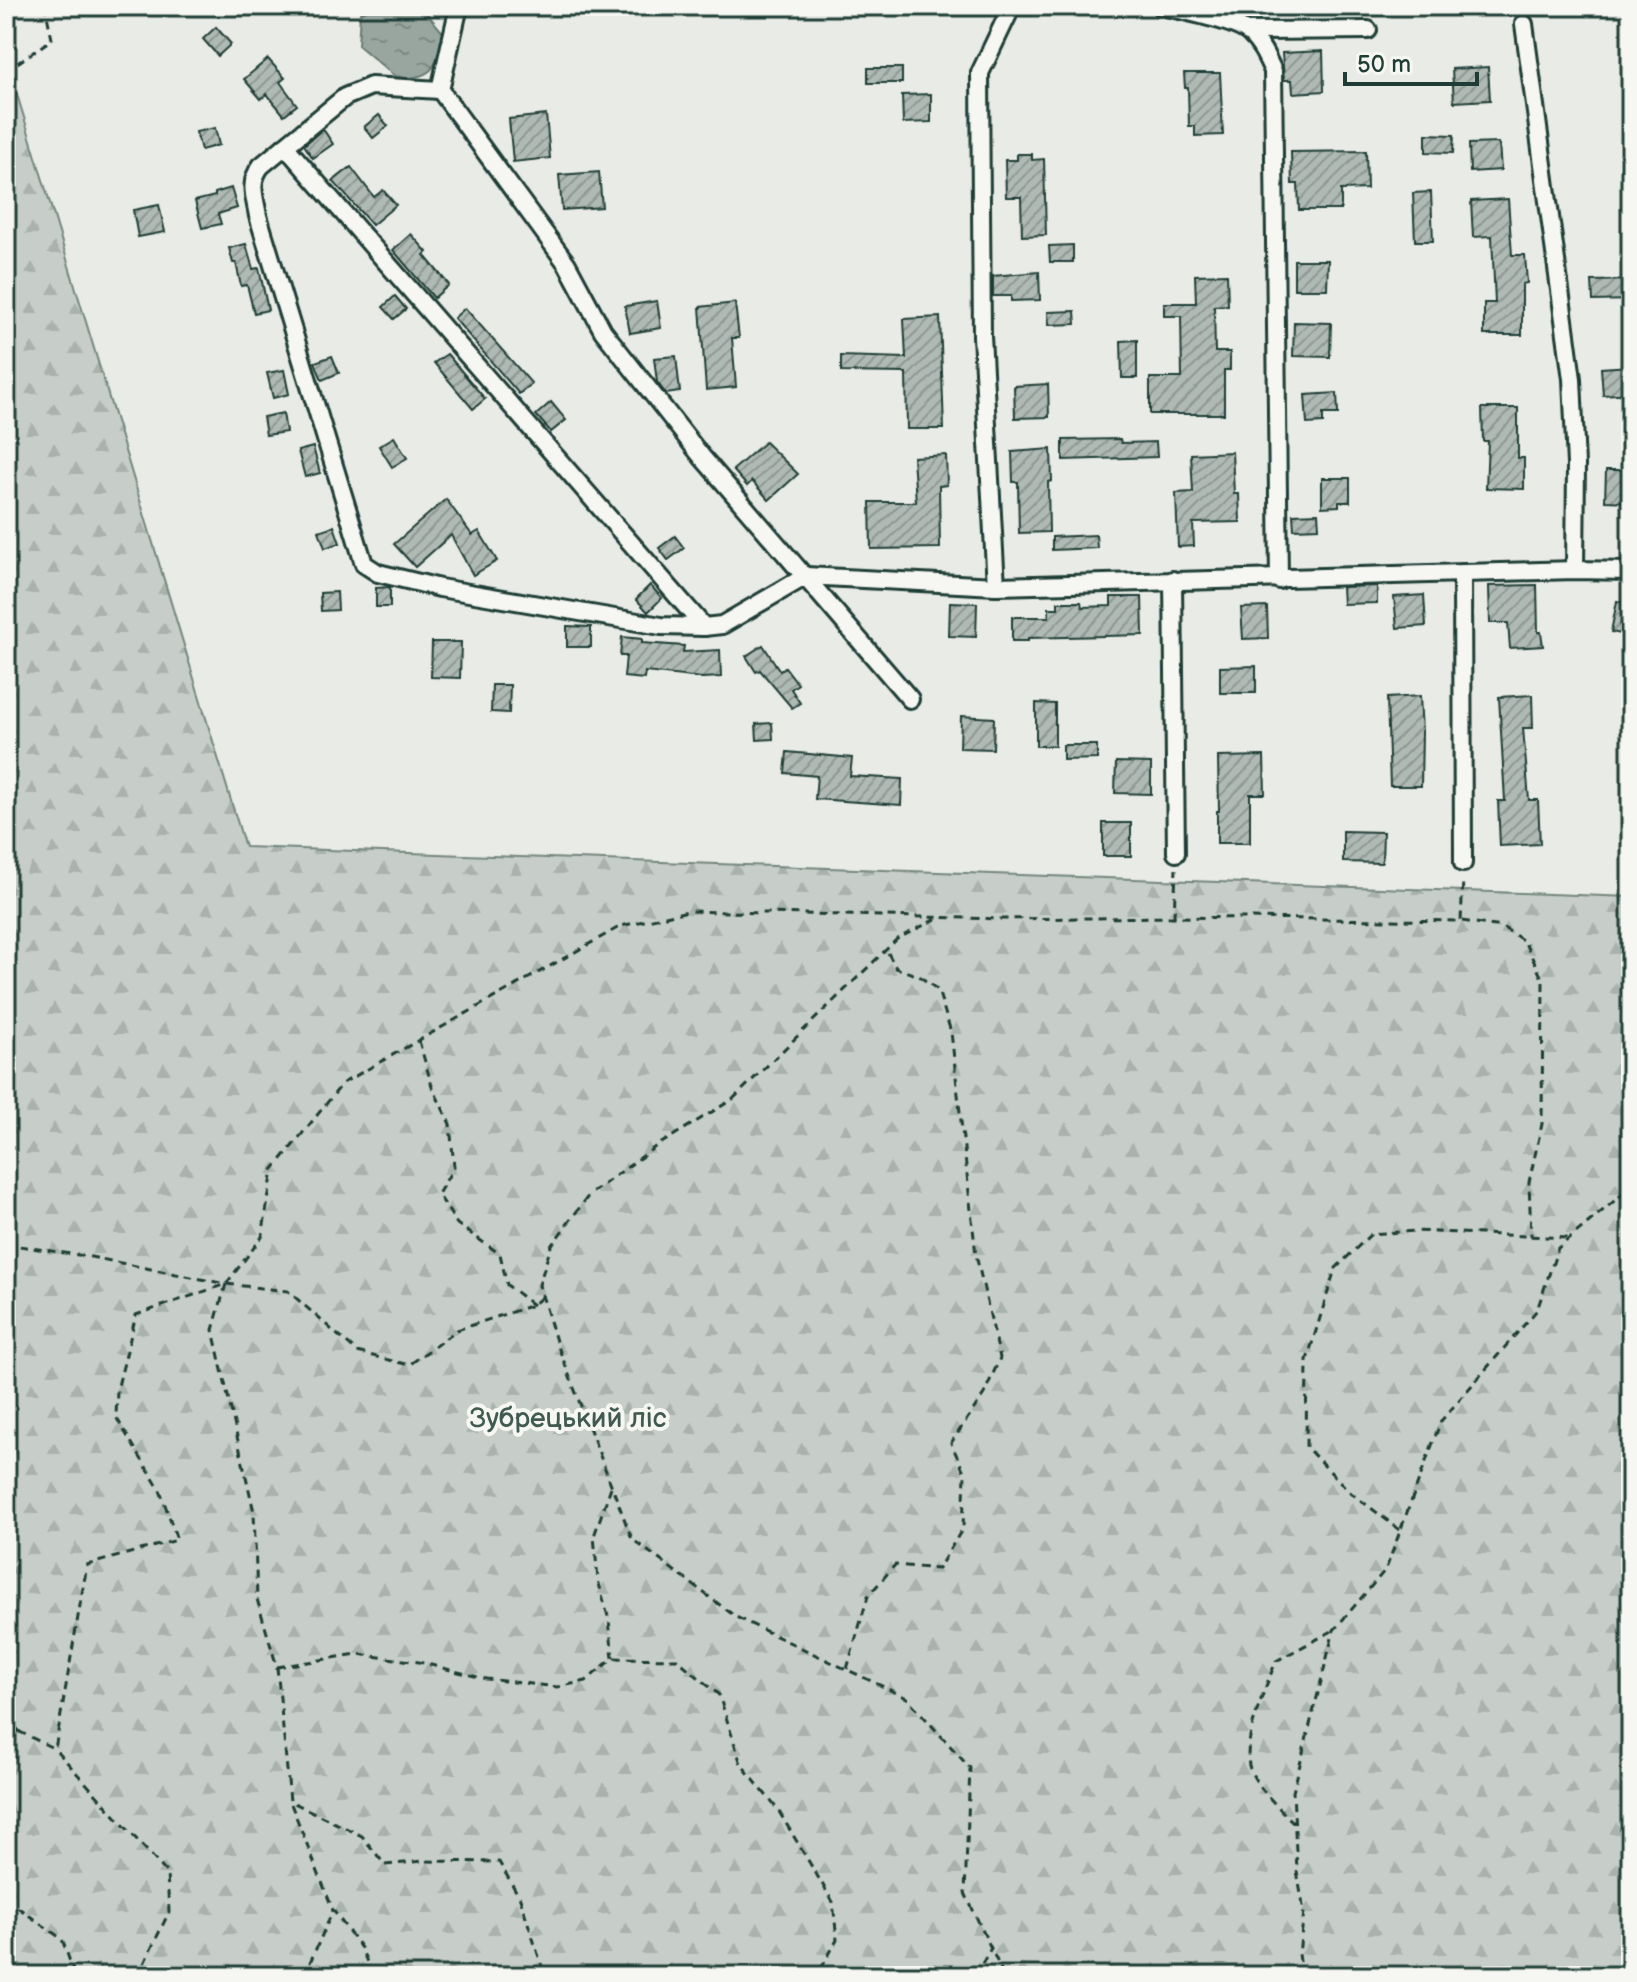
<svg xmlns="http://www.w3.org/2000/svg" width="1637" height="1982" viewBox="0 0 1637 1982" font-family="'Balsamiq Sans',sans-serif">
<style>
.forest{fill:url(#forest-firs);stroke:#73867e;stroke-width:2}
.water{fill:url(#water-ripples);stroke:#687c75;stroke-width:2}
.building{fill:url(#building-hatch);stroke:#1f3d34;stroke-width:2}
.lines{fill:none;stroke-linecap:round;stroke-linejoin:round}
.minor-casing{stroke:#1f3d34;stroke-width:22}
.path{stroke:#1f3d34;stroke-width:3;stroke-dasharray:8 6;stroke-linecap:butt}
.minor{stroke:#f6f6f2;stroke-width:16}
.labels{text-anchor:middle;dominant-baseline:central;stroke-width:8;stroke-linejoin:round;paint-order:stroke}
.park-label{font-size:28px;fill:#415a52;stroke:#f6f6f2}
</style>
<defs>
<pattern id="forest-firs" width="22" height="20" patternUnits="userSpaceOnUse" patternTransform="scale(2)"><rect width="22" height="20" fill="#c7cec9"/><path d="M5 1l3.5 6h-7zM16 11l3.5 6h-7z" fill="#aab2ad"/></pattern>
<pattern id="water-ripples" width="26" height="14" patternUnits="userSpaceOnUse" patternTransform="scale(2)"><rect width="26" height="14" fill="#99a6a0"/><path d="M2 4q2-2 4 0t4 0M15 11q2-2 4 0t4 0" fill="none" stroke="#7c8883"/></pattern>
<pattern id="building-hatch" width="6" height="6" patternUnits="userSpaceOnUse" patternTransform="scale(2)"><rect width="6" height="6" fill="#b0bab5"/><path d="M-1 1l2-2M0 6l6-6M5 7l2-2" fill="none" stroke="#8f9894"/></pattern>
</defs>
<rect width="100%" height="100%" fill="#e9ebe7"/>
<filter id="ink" filterUnits="userSpaceOnUse"><feTurbulence type="fractalNoise" baseFrequency=".0125" numOctaves="2"/><feDisplacementMap in="SourceGraphic" scale="16" xChannelSelector="R" yChannelSelector="G"/><feConvolveMatrix kernelMatrix="1 2 1 2 8 2 1 2 1" color-interpolation-filters="sRGB"/></filter>
<g filter="url(#ink)">
<polygon class="forest" points="6,58 245,847 1631,897 1631,1976 6,1976"/>
<path class="water" d="M375,6L425,11L444,34C435,67 437,77 398,79L358,45L360,13Z"/>
<g class="building">
<polygon points="216,27 231,44 218,56 203,39"/>
<polygon points="1323,51 1324,91 1293,93 1292,80 1284,80 1282,53"/>
<polygon points="268,59 285,78 280,82 297,105 284,115 267,94 261,99 244,79"/>
<polygon points="1488,67 1490,100 1454,102 1452,69"/>
<rect x="868" y="68" width="34" height="15"/>
<polygon points="1184,73 1220,73 1223,135 1195,136 1195,126 1189,126 1188,88 1185,88"/>
<polygon points="931,94 931,122 903,123 902,95"/>
<polygon points="379,115 388,126 373,138 364,127"/>
<polygon points="546,115 550,158 513,162 509,119"/>
<polygon points="215,128 219,145 201,150 196,132"/>
<polygon points="323,129 333,144 313,158 304,145"/>
<polygon points="1426,134 1454,135 1453,153 1426,152"/>
<polygon points="1499,143 1501,170 1470,172 1469,144"/>
<polygon points="1366,151 1367,189 1341,190 1341,210 1299,210 1298,184 1292,184 1291,152"/>
<polygon points="1017,154 1032,154 1032,160 1044,159 1046,235 1022,236 1021,197 1006,197 1005,160 1017,160"/>
<polygon points="351,167 374,197 383,190 396,205 372,225 333,181"/>
<polygon points="599,172 602,207 562,210 559,175"/>
<polygon points="231,188 237,208 218,214 221,224 202,228 195,201 215,196 215,193"/>
<polygon points="1431,192 1433,241 1415,241 1413,193"/>
<polygon points="1508,199 1512,255 1525,255 1527,283 1522,284 1522,335 1484,335 1484,303 1495,303 1492,236 1473,237 1471,201"/>
<polygon points="159,205 165,232 138,237 133,210"/>
<polygon points="411,234 427,252 424,255 449,285 434,298 393,250"/>
<polygon points="246,244 253,269 259,268 268,310 254,313 247,285 241,286 236,263 233,263 229,248"/>
<polygon points="1073,245 1073,262 1050,262 1049,246"/>
<polygon points="1294,260 1328,260 1327,289 1294,289"/>
<polygon points="1039,272 1040,300 1011,301 1011,296 993,296 993,276"/>
<polygon points="1227,274 1228,305 1214,306 1215,352 1230,352 1230,370 1224,370 1224,414 1150,414 1150,378 1182,378 1181,316 1164,316 1164,303 1196,303 1195,275"/>
<polygon points="1631,280 1631,300 1593,301 1592,281"/>
<polygon points="395,296 406,309 394,319 383,307"/>
<polygon points="657,301 661,328 630,333 625,306"/>
<polygon points="735,303 739,338 732,338 736,387 706,390 700,307"/>
<polygon points="465,308 532,384 519,394 454,318"/>
<polygon points="1075,311 1076,324 1049,325 1048,312"/>
<polygon points="940,317 944,429 907,429 906,373 841,372 841,356 906,358 904,319"/>
<polygon points="1294,322 1331,323 1330,357 1293,356"/>
<polygon points="1137,340 1137,378 1122,378 1121,341"/>
<polygon points="447,354 485,399 473,409 434,363"/>
<polygon points="332,356 339,373 322,380 315,362"/>
<polygon points="676,356 680,392 666,394 657,382 654,358"/>
<polygon points="1630,366 1631,393 1603,395 1601,368"/>
<polygon points="284,370 289,394 273,398 267,373"/>
<polygon points="1048,384 1049,417 1015,418 1014,386"/>
<polygon points="1337,393 1338,414 1323,414 1323,423 1307,424 1305,395"/>
<polygon points="551,402 566,420 551,432 536,415"/>
<polygon points="1482,408 1518,408 1518,458 1524,458 1524,489 1486,488 1488,441 1483,441"/>
<polygon points="283,413 286,432 266,435 263,417"/>
<polygon points="394,437 407,458 392,467 379,446"/>
<polygon points="1120,439 1121,443 1156,442 1157,457 1063,460 1063,440"/>
<polygon points="765,442 798,474 769,500 752,481 747,486 733,470"/>
<polygon points="313,447 320,473 305,477 298,451"/>
<polygon points="1051,449 1052,481 1048,482 1049,532 1019,533 1018,482 1013,482 1012,452"/>
<polygon points="1232,452 1234,494 1239,494 1240,522 1193,523 1194,546 1178,547 1176,493 1193,492 1191,454"/>
<polygon points="946,455 947,485 939,486 940,548 871,549 870,502 916,502 913,457"/>
<polygon points="1606,470 1631,470 1631,502 1605,501"/>
<polygon points="1322,478 1350,478 1350,502 1339,502 1339,506 1322,507"/>
<polygon points="446,499 472,535 479,531 497,561 473,575 451,535 415,567 394,544"/>
<polygon points="1318,513 1319,528 1294,529 1293,514"/>
<polygon points="334,526 340,543 325,548 319,531"/>
<polygon points="1096,535 1097,548 1052,550 1052,537"/>
<polygon points="675,536 684,548 668,560 659,548"/>
<polygon points="650,585 662,598 648,612 636,599"/>
<polygon points="1537,585 1538,632 1541,632 1543,646 1510,648 1508,623 1490,623 1489,586"/>
<polygon points="1377,586 1377,603 1343,604 1342,587"/>
<polygon points="390,587 390,607 376,607 376,588"/>
<polygon points="337,592 338,610 321,611 320,593"/>
<polygon points="1424,595 1426,626 1397,628 1394,597"/>
<polygon points="1111,597 1142,597 1143,635 1028,638 1028,641 1012,641 1012,617 1049,617 1049,608 1058,608 1058,602 1081,602 1082,607 1111,606"/>
<polygon points="1617,601 1631,604 1631,636 1611,632"/>
<polygon points="950,602 977,603 976,637 949,636"/>
<polygon points="1267,607 1268,638 1243,639 1241,608"/>
<polygon points="567,626 591,627 591,647 567,647"/>
<polygon points="622,637 642,639 642,643 684,646 683,652 720,650 721,677 702,678 645,672 644,679 624,677 626,656 620,656"/>
<polygon points="432,642 461,642 460,678 431,677"/>
<polygon points="763,645 780,671 785,667 798,684 791,689 800,703 792,708 760,670 756,672 746,656"/>
<polygon points="1256,666 1256,693 1220,693 1220,667"/>
<polygon points="492,685 510,685 509,713 491,712"/>
<polygon points="1532,695 1533,728 1523,728 1529,800 1538,800 1540,844 1500,846 1498,801 1505,801 1499,697"/>
<polygon points="1420,696 1422,732 1421,786 1390,786 1387,698"/>
<polygon points="1036,703 1055,704 1055,746 1036,746"/>
<polygon points="961,716 994,718 993,749 960,748"/>
<polygon points="772,723 773,739 757,740 756,724"/>
<polygon points="1063,745 1097,745 1097,759 1063,760"/>
<polygon points="787,752 852,758 850,776 902,779 901,805 815,799 817,776 785,773"/>
<polygon points="1264,756 1265,794 1250,794 1250,843 1217,843 1217,811 1219,811 1218,757"/>
<polygon points="1116,762 1151,763 1151,794 1115,793"/>
<rect x="1103" y="823" width="28" height="33"/>
<polygon points="1343,831 1383,832 1382,863 1343,862"/>
</g>
<g class="lines">
<g class="minor-casing">
<g id="minor">
<polyline points="459,6 440,90 567,264 603,331 702,457 910,699"/>
<path d="M1160,6C1180,10 1237,21 1250,34C1261,44 1267,58 1273,71L1279,580"/>
<polyline points="1524,24 1572,379 1576,465 1575,570"/>
<polyline points="1248,31 1368,30"/>
<path d="M440,90L371,86L345,97L261,166C248,183 255,197 258,216L364,564L378,573L440,588L661,626L704,627L722,625L806,576L996,586L1575,570L1631,571"/>
<polyline points="285,146 704,627"/>
<polyline points="1462,574 1463,863"/>
<polyline points="1173,580 1176,853"/>
<polyline points="996,586 982,336 980,73 1012,6"/>
</g>
</g>
<g class="path">
<polyline points="6,71 52,39 45,6"/>
<polyline points="1174,917 1176,869"/>
<polyline points="936,919 897,939 733,1099 655,1147 589,1195 551,1246 539,1285 556,1341 632,1539 736,1617 907,1698 970,1768 965,1893 1004,1976"/>
<polyline points="1462,921 1502,927 1524,941 1543,980 1542,1124 1529,1182 1531,1236"/>
<polyline points="419,1041 432,1086 450,1124 454,1167 438,1194 457,1224 500,1254 507,1285 533,1305"/>
<polyline points="6,1244 91,1257 226,1284 262,1237 273,1170 343,1083 621,926 688,911 1002,919 1174,917 1461,921 1463,879"/>
<polyline points="226,1284 213,1330 254,1512 257,1599 277,1667 290,1801 362,1836 385,1865 423,1861 499,1862 520,1898 545,1976"/>
<polyline points="611,1487 594,1536 598,1580 609,1620 613,1658"/>
<polyline points="1400,1530 1351,1493 1306,1447 1307,1360 1335,1269 1371,1234 1415,1231 1569,1238"/>
<polyline points="277,1667 357,1654 419,1662 486,1679 558,1687 586,1681 613,1658 677,1659 719,1695 741,1764 778,1810 833,1902 837,1940 822,1967 824,1976"/>
<polyline points="847,1669 868,1596 895,1565 938,1569 963,1528 965,1474 951,1443 984,1394 1000,1358 976,1255 951,1032 938,990 919,976 896,968 887,951"/>
<polyline points="6,1717 20,1732"/>
<polyline points="6,1739 20,1732 55,1749"/>
<polyline points="291,1804 333,1910 361,1948 373,1976"/>
<path d="M1294,1823C1280,1809 1257,1788 1250,1769C1241,1742 1266,1687 1276,1661L1334,1630"/>
<polyline points="6,1899 62,1939 75,1976"/>
<polyline points="138,1976 169,1912 167,1873 55,1749 87,1565 177,1540 160,1490 116,1417 117,1390 136,1315 226,1284 288,1291 357,1352 409,1365 457,1330 533,1305 542,1297"/>
<polyline points="304,1976 333,1910"/>
<polyline points="975,1976 991,1948"/>
<polyline points="1302,1976 1299,1954 1304,1912 1297,1871 1293,1792 1334,1630 1386,1569 1441,1421 1537,1310 1558,1248 1631,1187"/>
</g>
<use href="#minor" class="minor"/>
</g>
</g>
<g class="labels">
<g class="park-label">
<text x="568" y="1418">Зубрецький ліс</text>
</g>
</g>
<rect width="1637" height="1982" fill="none" stroke="#f6f6f2" stroke-width="32"/>
<rect x="16" y="16" width="1605" height="1950" fill="none" stroke="#1f3d34" stroke-width="3" filter="url(#ink)"/>
<path d="M1345 72v12h132v-12" fill="none" stroke="#1f3d34" stroke-width="4"/>
<text x="1357" y="72" font-size="24" fill="#1f3d34" stroke="#f6f6f2" stroke-width="6" paint-order="stroke">50 m</text>
</svg>
